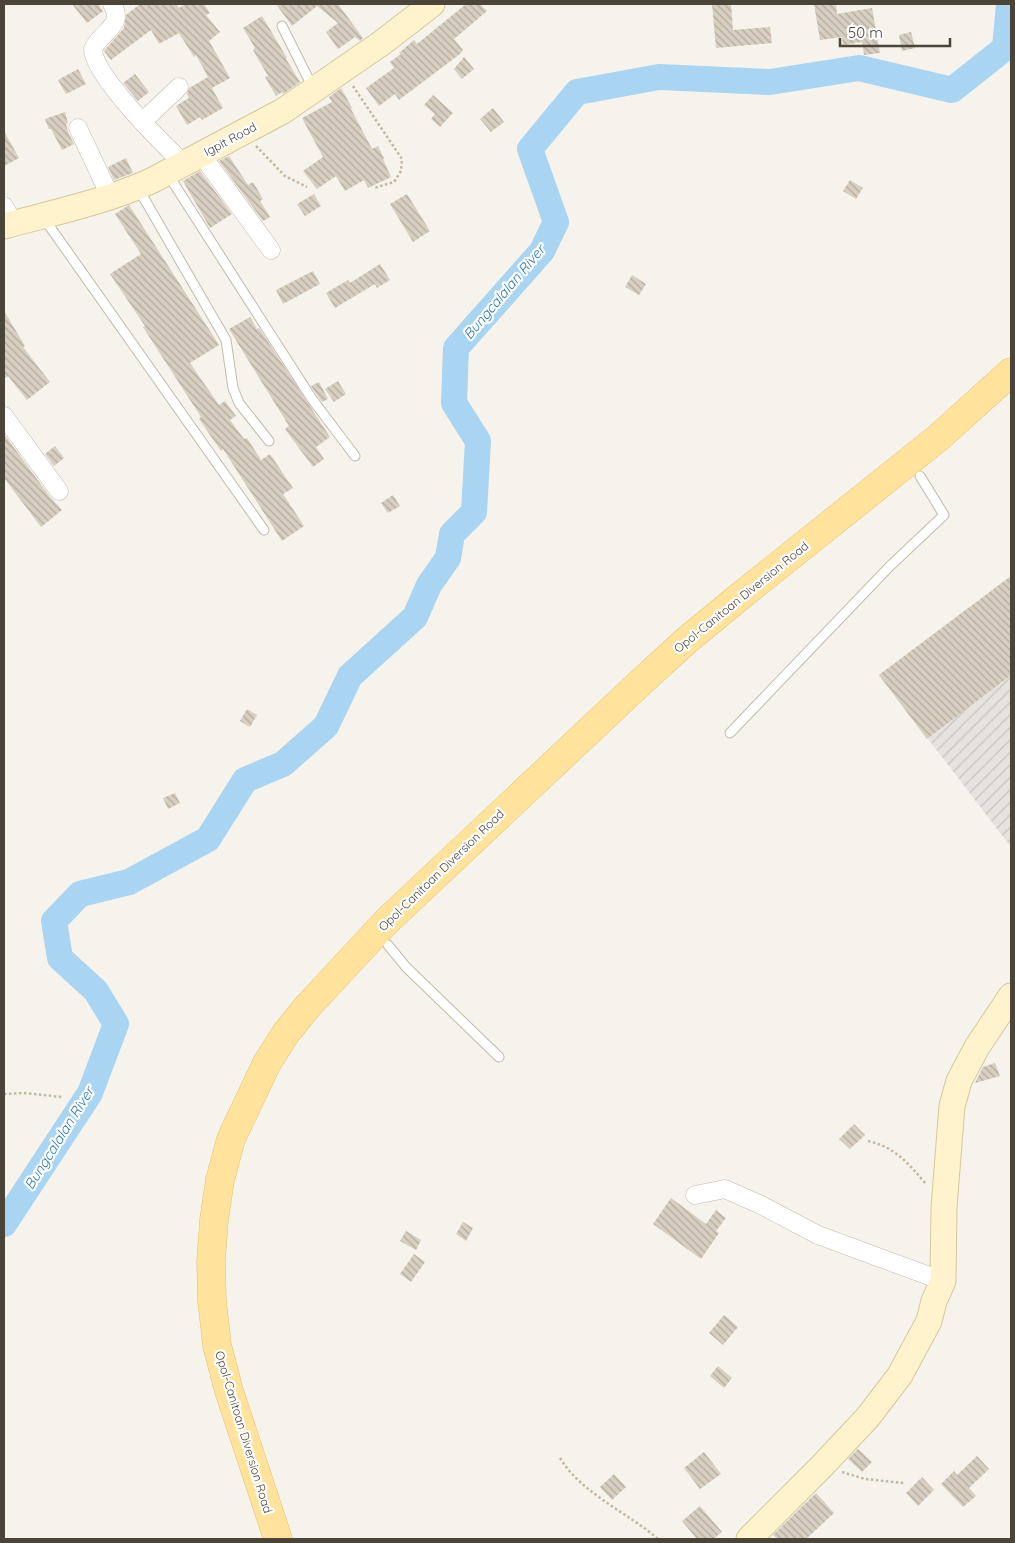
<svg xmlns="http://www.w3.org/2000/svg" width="1015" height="1543" viewBox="0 0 1015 1543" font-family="Quicksand,sans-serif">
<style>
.industrial{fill:url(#industrial-furrows)}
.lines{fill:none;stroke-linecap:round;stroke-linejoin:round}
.river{stroke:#a9d4f2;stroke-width:26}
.building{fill:url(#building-back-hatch)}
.lane-casing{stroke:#c2bbae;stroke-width:11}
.street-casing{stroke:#c2bbae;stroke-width:19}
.secondary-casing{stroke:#d6c79b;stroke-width:27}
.primary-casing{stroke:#e6c16a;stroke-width:29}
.path{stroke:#c4b79f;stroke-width:2.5;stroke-dasharray:2.5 2.5;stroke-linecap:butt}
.lane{stroke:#fff;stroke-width:9}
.street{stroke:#fff;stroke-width:18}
.secondary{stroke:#fff3cd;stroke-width:25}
.primary{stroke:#ffe39c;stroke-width:28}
.labels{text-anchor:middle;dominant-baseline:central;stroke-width:4.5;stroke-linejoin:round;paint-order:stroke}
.street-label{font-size:12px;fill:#4b4439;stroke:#fff}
.water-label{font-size:14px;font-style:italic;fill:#2e7ab2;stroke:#fff}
</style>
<defs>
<pattern id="industrial-furrows" width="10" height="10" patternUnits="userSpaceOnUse" patternTransform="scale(1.25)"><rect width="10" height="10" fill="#e6e2dd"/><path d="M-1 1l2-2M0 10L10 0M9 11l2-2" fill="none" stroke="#c7c3be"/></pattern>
<pattern id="building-back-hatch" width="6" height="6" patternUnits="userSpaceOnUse" patternTransform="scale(1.25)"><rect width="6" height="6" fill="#d8cfc1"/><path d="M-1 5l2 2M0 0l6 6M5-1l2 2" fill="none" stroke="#b1aa9e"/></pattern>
</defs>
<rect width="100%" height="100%" fill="#f6f3ec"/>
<polygon class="industrial" points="1011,576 1011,847 879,675"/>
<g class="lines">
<polyline class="river" points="4,1224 90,1093 116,1024 96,991 60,958 54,921 80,894 129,882 208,839 245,780 283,764 326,726 350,676 415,617 429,585 448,558 452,534 474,512 478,441 454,403 456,348 542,251 556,222 530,149 577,92 659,77 770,82 859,68 952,90 1005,48 1009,4"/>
</g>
<g class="building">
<polygon points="72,4 98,4 103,11 87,23"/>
<polygon points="140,4 176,4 179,8 186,4 204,4 210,13 206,15 220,32 209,41 230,78 212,88 223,108 202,120 200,117 187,125 176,106 189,98 187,94 189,88 208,77 196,55 194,57 179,33 159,44 151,30 111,60 104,51 124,28 126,15"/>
<polygon points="276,4 338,4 363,38 360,41 355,37 338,49 326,32 338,23 317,6 292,26"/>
<polygon points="466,4 480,4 487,11 454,39 463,50 460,54 399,100 395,94 379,106 366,88 394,68 390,62 401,54 399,53 414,40 417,44"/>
<polygon points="712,4 731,4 733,30 770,27 772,43 716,48"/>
<polygon points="814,4 836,4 837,14 872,8 880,53 864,55 862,42 843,45 842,37 820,40"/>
<polygon points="262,16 287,58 286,59 300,82 283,94 282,92 276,96 265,77 268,76 253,50 255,48 243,28"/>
<polygon points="911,32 915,48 902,51 899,35"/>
<polygon points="464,57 474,69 462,79 454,69"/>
<polygon points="78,69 86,84 66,94 58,80"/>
<polygon points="135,74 149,92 138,101 123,83"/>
<polygon points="341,88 352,108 351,109 372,149 378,146 384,158 383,159 391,177 368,188 364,180 345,191 336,176 317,189 303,171 323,157 302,118 332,102 329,97"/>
<polygon points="433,95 453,113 440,127 431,119 435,114 424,105"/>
<polygon points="493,108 504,122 491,132 480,119"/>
<polygon points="65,112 68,123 66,124 68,132 74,144 62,150 51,129 49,129 45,119"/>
<polygon points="4,131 19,158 4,166"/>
<polygon points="229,156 248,185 253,182 263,199 260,201 270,217 263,221 219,161"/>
<polygon points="126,158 133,173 114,180 108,167"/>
<polygon points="200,171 232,214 210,228 183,181"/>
<polygon points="850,180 863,188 856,199 843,191"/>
<polygon points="314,194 321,206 305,216 297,204"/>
<polygon points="407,194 430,231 413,242 390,204"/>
<polygon points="129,205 219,345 190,363 219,405 225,401 236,416 230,420 244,439 247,438 261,460 270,454 293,488 283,494 304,526 282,541 223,449 221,451 199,419 201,417 143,327 145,326 110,274 141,254 115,214"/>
<polygon points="380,264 390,280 377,288 375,284 335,308 326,293 348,280 350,283"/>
<polygon points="313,271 320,284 283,304 276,290"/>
<polygon points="632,275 646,284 639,295 625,287"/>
<polygon points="4,311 25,346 23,347 50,382 27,400 8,376 4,379"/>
<polygon points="250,317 257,329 259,328 330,437 316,447 324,459 313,467 285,429 289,426 229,329"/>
<polygon points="338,381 346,394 334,402 325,389"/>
<polygon points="319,382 328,399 322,402 311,386"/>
<polygon points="4,434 50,497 62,510 41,527 4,478"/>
<polygon points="55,446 64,458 54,466 45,454"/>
<polygon points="393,495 400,506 388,513 381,503"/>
<polygon points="1011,576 1011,675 927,739 879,675"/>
<polygon points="247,709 257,715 250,727 240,721"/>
<polygon points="175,793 180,803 168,809 163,798"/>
<polygon points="995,1063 1000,1076 975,1083 983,1067"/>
<polygon points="854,1124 865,1135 850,1149 839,1139"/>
<polygon points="671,1198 706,1224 716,1210 726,1218 716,1231 719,1233 701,1259 653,1224"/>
<polygon points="463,1222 473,1228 466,1241 456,1234"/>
<polygon points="406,1231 421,1240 416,1250 400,1241"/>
<polygon points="414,1254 425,1262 411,1282 400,1274"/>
<polygon points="724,1315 738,1327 723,1345 709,1333"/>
<polygon points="718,1366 732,1378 724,1388 710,1376"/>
<polygon points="858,1449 872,1462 862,1472 848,1459"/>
<polygon points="704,1452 721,1474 700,1489 684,1468"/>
<polygon points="977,1456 989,1469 969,1488 976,1496 963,1507 941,1484 954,1471 957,1475"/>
<polygon points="614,1474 626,1487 612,1500 600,1487"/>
<polygon points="922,1477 934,1490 918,1506 906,1493"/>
<polygon points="816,1493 834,1513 806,1539 778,1539 773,1535"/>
<polygon points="700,1506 722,1532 713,1539 697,1539 682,1521"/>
</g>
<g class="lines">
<g class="lane-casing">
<g id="lane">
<polyline points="282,26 313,88"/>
<polyline points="167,173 312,399 355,456"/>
<polyline points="138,188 226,340 233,388 239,403 269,441"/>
<polyline points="43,217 264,530"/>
<polyline points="730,733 890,566 944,515 920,476"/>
<polyline points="388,945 406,967 499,1057"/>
</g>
</g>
<g class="street-casing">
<g id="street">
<path d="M112,4C125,26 103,29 93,49C93,75 163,144 183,163"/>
<polyline points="142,122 179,87"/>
<polyline points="78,128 110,196"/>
<polyline points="201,154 271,250"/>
<polyline points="4,206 13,223"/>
<polyline points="4,416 59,491"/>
<polyline points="695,1195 725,1189 759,1204 818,1235 943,1281"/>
</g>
</g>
<g class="secondary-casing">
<g id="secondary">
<path d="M4,226C52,213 109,201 153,180L283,111L383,42L432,4"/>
<polyline points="749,1539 822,1466 868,1417 900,1375 929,1321 934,1301 943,1281 944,1207 952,1106 959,1081 977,1047 1011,996"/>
</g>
</g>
<g class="primary-casing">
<polyline id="primary" points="278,1539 229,1391 217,1345 212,1301 211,1261 214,1220 220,1180 231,1139 267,1063 286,1033 308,1006 387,921 640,683 687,640 738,598 938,438 1011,372"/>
</g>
<g class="path">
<polyline points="353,86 402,159 401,171 394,182 374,188"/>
<polyline points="256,146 285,176 307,187"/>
<polyline points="4,1094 24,1093 62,1097"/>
<path d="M868,1141C895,1147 908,1163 926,1184"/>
<path d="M560,1458C582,1494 627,1512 658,1539"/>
<polyline points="842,1472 865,1479 904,1483"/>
</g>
<use href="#lane" class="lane"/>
<use href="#street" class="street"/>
<use href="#secondary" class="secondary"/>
<use href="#primary" class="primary"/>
</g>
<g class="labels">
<g class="street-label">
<text transform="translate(230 139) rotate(-28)">Igpit Road</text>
<text transform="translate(741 597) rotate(-39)">Opol-Canitoan Diversion Road</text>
<text transform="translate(441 870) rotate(-44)">Opol-Canitoan Diversion Road</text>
<text transform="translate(244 1432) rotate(73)">Opol-Canitoan Diversion Road</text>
</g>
<g class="water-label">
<text transform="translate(504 292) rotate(-50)">Bungcalalan River</text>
<text transform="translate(59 1138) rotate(-58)">Bungcalalan River</text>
</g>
</g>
<rect width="1015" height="1543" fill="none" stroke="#4b4439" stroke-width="10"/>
<path d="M840 38v8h110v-8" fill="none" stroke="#4b4439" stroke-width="2.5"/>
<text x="848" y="38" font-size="15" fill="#4b4439" stroke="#ffffff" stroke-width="4" paint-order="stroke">50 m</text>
</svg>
